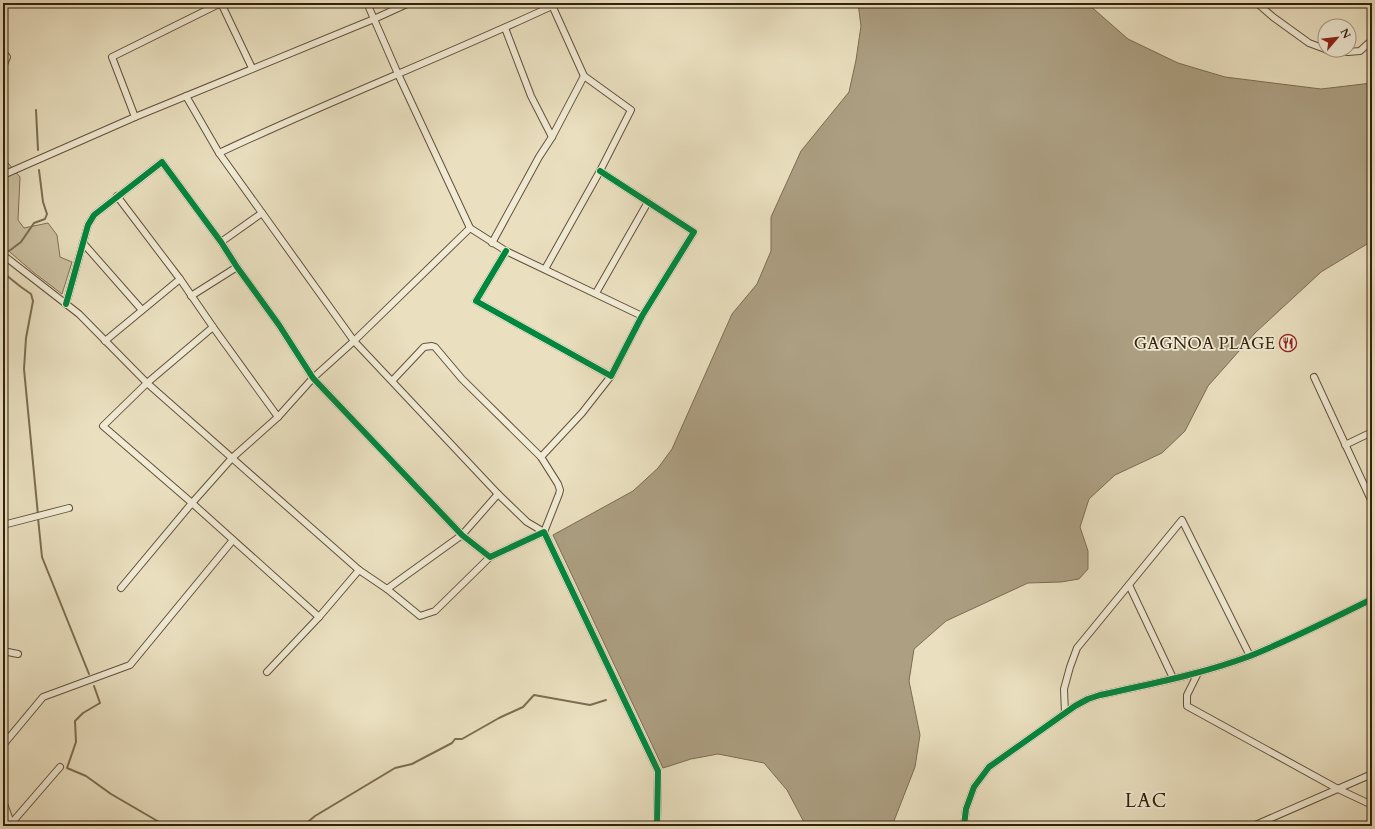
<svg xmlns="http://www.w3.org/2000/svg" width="1375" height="829" viewBox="0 0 1375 829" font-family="Cardo,serif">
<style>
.green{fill:#cbc0a1;stroke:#807056}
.water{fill:#ac9f82;stroke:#7c6d52}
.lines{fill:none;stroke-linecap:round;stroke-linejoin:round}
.stream{stroke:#7c6d52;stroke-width:2}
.minor-casing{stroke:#625138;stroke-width:8}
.minor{stroke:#f1ebd6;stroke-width:6}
.cycleway-casing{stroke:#f1ebd6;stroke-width:8}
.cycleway{stroke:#00873e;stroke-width:6}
.labels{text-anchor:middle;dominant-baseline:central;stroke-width:3.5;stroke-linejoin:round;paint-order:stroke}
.poi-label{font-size:17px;fill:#34210b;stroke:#f1ebd6;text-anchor:end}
.quarter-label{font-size:19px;letter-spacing:1px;fill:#34210b;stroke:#f1ebd6}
</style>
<rect width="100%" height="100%" fill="#eae0c0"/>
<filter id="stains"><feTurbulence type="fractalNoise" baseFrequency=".005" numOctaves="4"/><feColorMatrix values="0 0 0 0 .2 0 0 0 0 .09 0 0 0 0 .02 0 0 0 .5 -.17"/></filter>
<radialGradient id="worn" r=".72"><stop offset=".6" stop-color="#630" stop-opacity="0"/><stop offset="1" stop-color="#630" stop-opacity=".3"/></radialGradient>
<polygon class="green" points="3,157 20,177 18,220 24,228 48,223 57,235 60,257 72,262 62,294 33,272 4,247 3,243"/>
<polygon class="water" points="858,3 1087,3 1128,39 1178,63 1225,77 1321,89 1372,83 1372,241 1321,272 1255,333 1208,386 1185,431 1162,453 1115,475 1089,499 1080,527 1088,551 1088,569 1079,579 1061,582 1028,583 946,621 914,649 909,681 920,735 915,767 892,826 806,826 787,790 764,763 718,754 691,759 663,768 553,535 633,491 658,468 672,449 732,314 757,284 771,251 771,217 801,151 849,92 856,60 861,26"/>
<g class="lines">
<g class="stream">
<polyline points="36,110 38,150"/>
<polyline points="9,251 21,242 34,223 45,219 47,214 43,202 39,170"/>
<polyline points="4,262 6,275 21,287 31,294 33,301 26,338 24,369 38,515"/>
<polyline points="38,518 42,557 89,674"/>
<polyline points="94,686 100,703 83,713 75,721 76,742 67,768 86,776 111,794 166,826"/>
<polyline points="303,826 315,816 395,768 412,764 452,743 455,739 462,739 499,718 523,707 534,695 590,705 606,700"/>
</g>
<g class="minor-casing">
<g id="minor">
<polyline points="367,3 398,74 470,228 506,251 642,316"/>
<polyline points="1257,3 1273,17 1309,43 1325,49"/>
<polyline points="505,28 531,96 552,137"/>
<polyline points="1327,50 1348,52 1360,51 1372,40"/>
<polyline points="3,52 7,57 3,67"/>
<polyline points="186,96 219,153 354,341 498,494 527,522 544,532 559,494 560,490 558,484 541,457 462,379 435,347 432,346 424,347 392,381"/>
<polyline points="135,117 112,57 221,3 252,68"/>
<path d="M219,153C329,101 443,57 552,6"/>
<polyline points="3,175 135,117 374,19 409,3"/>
<polyline points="117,196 180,279 213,327 278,417"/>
<polyline points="221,242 262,213"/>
<polyline points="83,243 142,310"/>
<polyline points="492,243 539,157 552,137 584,76"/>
<polyline points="506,251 476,301 611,376 642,316 694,232 600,171"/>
<polyline points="3,255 79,314 147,383 359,570 387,589 420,616 435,611 490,557"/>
<polyline points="545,269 600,171 631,110 584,76 551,3"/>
<polyline points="596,293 648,202"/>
<polyline points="191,296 237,267"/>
<polyline points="66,304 88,225 94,215 162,162 221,242 237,267 279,325 313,378 462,535 490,557 544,532 658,771 657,826"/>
<polyline points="213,327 147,383 103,426 192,503 319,617"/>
<polyline points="3,335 4,338"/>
<polyline points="105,341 180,279"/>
<polyline points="1314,377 1372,502"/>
<polyline points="1345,445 1372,432"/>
<polyline points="541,457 582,413 611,376"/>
<polyline points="3,525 69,508"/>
<polyline points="1129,585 1173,678"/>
<polyline points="121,588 192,503 232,458 278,417 313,378 354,341 470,228"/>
<polyline points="387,589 462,535 498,494"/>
<polyline points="3,651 18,654"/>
<polyline points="267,672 319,617 359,570"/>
<polyline points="1198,673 1187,695 1187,706 1338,789 1372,805"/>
<polyline points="1065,713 1064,689 1070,667 1077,648 1182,520 1250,656"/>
<polyline points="3,745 43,697 130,665 233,540"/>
<polyline points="3,801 12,826"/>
<polyline points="9,826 60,767"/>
<path d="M964,826L966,809L974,787L989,767L1075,706L1088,699L1100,695C1150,684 1202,674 1250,656C1292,639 1332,619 1372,599"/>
<polyline points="1253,826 1372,774"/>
</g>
</g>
<use href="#minor" class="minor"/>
<g class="cycleway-casing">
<g id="cycleway">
<polyline points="506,251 476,301 611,376 642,316 694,232 600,171"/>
<polyline points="66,304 88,225 94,215 162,162 221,242 237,267 279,325 313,378 462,535 490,557 544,532 658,771 657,826"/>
<path d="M964,826L966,809L974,787L989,767L1075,706L1088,699L1100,695C1150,684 1202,674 1250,656C1292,639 1332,619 1372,599"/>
</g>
</g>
<use href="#cycleway" class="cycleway"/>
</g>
<defs>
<g id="restaurant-ring" transform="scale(0.9)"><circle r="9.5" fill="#f1ebd6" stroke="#8f2418" stroke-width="1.5"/><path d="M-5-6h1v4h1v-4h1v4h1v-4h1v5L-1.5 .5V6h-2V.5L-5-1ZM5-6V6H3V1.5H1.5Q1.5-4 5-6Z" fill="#8f2418"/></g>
</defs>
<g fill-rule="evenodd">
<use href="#restaurant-ring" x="1288" y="343"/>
</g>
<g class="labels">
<g class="poi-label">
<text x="1275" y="343">GAGNOA PLAGE</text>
</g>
<g class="quarter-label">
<text x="1146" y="801">LAC</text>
</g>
</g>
<rect width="1375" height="829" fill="none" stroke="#eae0c0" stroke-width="16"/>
<rect x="4" y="4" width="1367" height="821" fill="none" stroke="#34210b" stroke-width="2"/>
<rect x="8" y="8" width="1359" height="813" fill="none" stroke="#34210b"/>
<g transform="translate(1337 38) rotate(62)"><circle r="19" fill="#f1ebd6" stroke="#a59a85"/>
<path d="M0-3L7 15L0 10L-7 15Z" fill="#8f2418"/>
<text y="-6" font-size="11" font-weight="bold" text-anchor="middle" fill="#34210b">N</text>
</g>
<rect width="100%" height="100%" filter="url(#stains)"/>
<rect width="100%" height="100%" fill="url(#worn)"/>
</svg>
